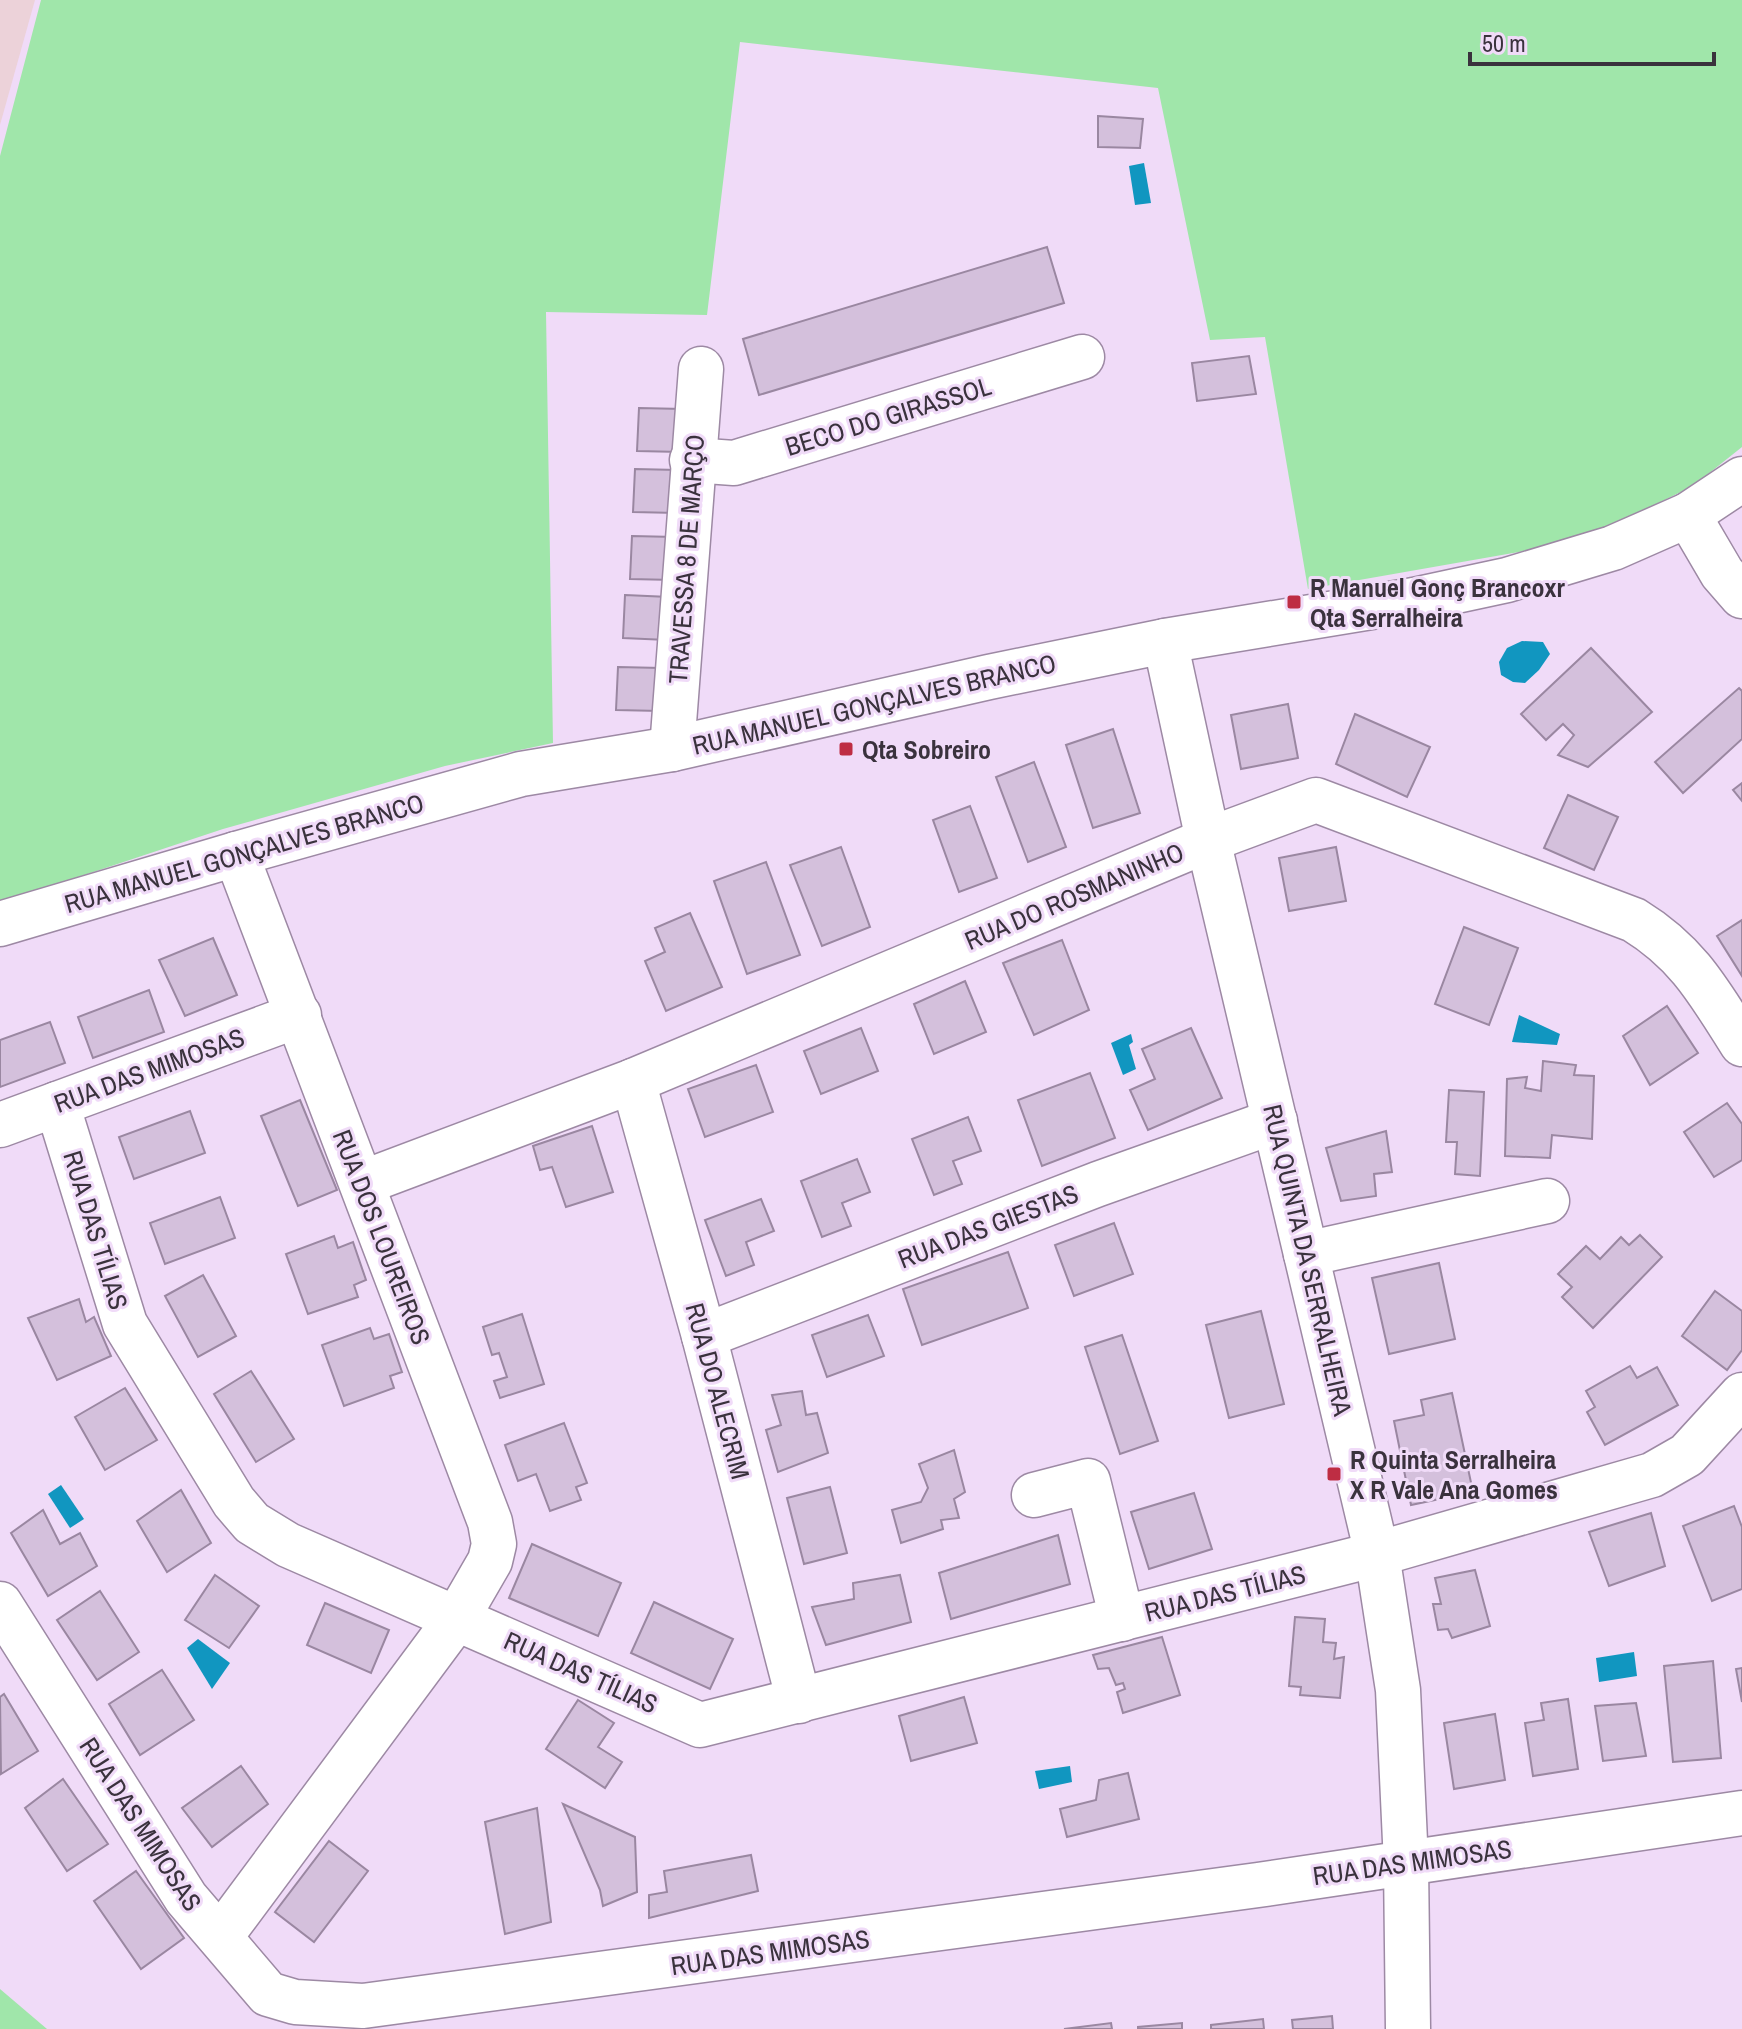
<svg xmlns="http://www.w3.org/2000/svg" width="1742" height="2029" viewBox="0 0 1742 2029" font-family="'Archivo Narrow',sans-serif">
<style>
.industrial{fill:#ecd2d9}
.green{fill:#a0e6aa}
.water{fill:#1196c0}
.building{fill:#d4c0dc;stroke:#9a87a1;stroke-width:2}
.lines{fill:none;stroke-linecap:round;stroke-linejoin:round}
.minor-casing{stroke:#9d89a4;stroke-width:47}
.minor{stroke:#fff;stroke-width:44}
.poi-dot{fill:#be2d43;stroke:#f0dbf8;stroke-width:3}
.labels{text-anchor:middle;dominant-baseline:central;stroke-width:6;stroke-linejoin:round;paint-order:stroke}
.street-label{font-size:26px;fill:#3a323d;stroke:#f0dbf8}
.poi-label{font-size:26px;font-weight:bold;fill:#3a323d;stroke:#f0dbf8;text-anchor:start}
</style>
<rect width="100%" height="100%" fill="#f0dbf8"/>
<polygon class="industrial" points="0,0 35,0 0,125"/>
<g class="green">
<polygon points="41,0 1742,0 1742,447 1693,486 1581,541 1308,589 1265,337 1210,340 1158,88 740,42 707,315 546,312 553,743 445,766 223,829 0,903 0,156"/>
<polygon points="0,1989 47,2029 0,2029"/>
</g>
<g class="water">
<polygon points="1144,163 1151,203 1135,205 1129,166"/>
<polygon points="1522,641 1543,642 1550,654 1539,670 1525,683 1513,682 1501,675 1499,662 1507,648"/>
<polygon points="1519,1015 1560,1034 1557,1045 1512,1042"/>
<polygon points="1131,1034 1133,1042 1129,1045 1136,1069 1123,1075 1111,1043"/>
<polygon points="61,1485 84,1519 70,1528 48,1494"/>
<polygon points="198,1639 230,1663 212,1689 187,1648"/>
<polygon points="1634,1652 1637,1676 1599,1682 1596,1658"/>
<polygon points="1070,1766 1072,1782 1039,1789 1035,1771"/>
</g>
<g class="building">
<polygon points="1098,116 1143,119 1140,148 1098,147"/>
<polygon points="1047,247 1064,303 759,395 743,339"/>
<polygon points="1249,356 1256,394 1197,401 1192,363"/>
<polygon points="639,408 683,409 681,452 637,451"/>
<polygon points="635,469 678,470 677,513 633,512"/>
<polygon points="632,536 675,537 674,580 630,579"/>
<polygon points="625,595 669,597 667,640 623,638"/>
<polygon points="1591,648 1652,712 1588,767 1558,755 1574,735 1563,724 1546,740 1521,714"/>
<polygon points="618,667 661,668 660,711 616,710"/>
<polygon points="1739,688 1742,691 1742,739 1683,793 1655,762"/>
<polygon points="1288,704 1298,758 1241,769 1231,715"/>
<polygon points="1355,714 1430,747 1407,797 1336,764"/>
<polygon points="1113,729 1140,813 1093,828 1066,745"/>
<polygon points="1034,762 1066,847 1028,862 996,777"/>
<polygon points="1742,783 1742,801 1733,790"/>
<polygon points="1568,795 1618,817 1594,870 1544,848"/>
<polygon points="970,806 997,878 959,892 933,820"/>
<polygon points="841,847 870,927 822,946 790,865"/>
<polygon points="1336,847 1346,901 1289,911 1279,858"/>
<polygon points="766,862 800,955 747,974 714,881"/>
<polygon points="690,913 722,987 666,1011 645,961 665,952 655,928"/>
<polygon points="1742,920 1742,976 1717,936"/>
<polygon points="1464,927 1518,948 1489,1025 1435,1004"/>
<polygon points="213,938 237,995 185,1016 159,960"/>
<polygon points="1062,940 1089,1010 1034,1035 1003,963"/>
<polygon points="965,981 986,1032 934,1054 914,1004"/>
<polygon points="149,990 164,1032 93,1058 78,1017"/>
<polygon points="1667,1006 1698,1053 1650,1085 1623,1036"/>
<polygon points="50,1022 65,1063 0,1087 0,1040"/>
<polygon points="861,1028 878,1071 821,1094 804,1051"/>
<polygon points="1191,1028 1222,1098 1148,1130 1130,1090 1155,1079 1142,1049"/>
<polygon points="1543,1061 1576,1065 1574,1075 1594,1076 1592,1139 1552,1135 1550,1158 1505,1156 1507,1079 1527,1077 1525,1088 1541,1091"/>
<polygon points="756,1065 773,1112 705,1137 688,1089"/>
<polygon points="1090,1073 1115,1138 1042,1166 1018,1100"/>
<polygon points="1449,1090 1484,1092 1480,1176 1455,1174 1457,1142 1446,1142"/>
<polygon points="300,1100 337,1190 298,1206 261,1116"/>
<polygon points="1727,1103 1742,1124 1742,1160 1714,1177 1684,1132"/>
<polygon points="190,1111 205,1153 134,1179 119,1137"/>
<polygon points="968,1117 981,1151 953,1161 962,1184 934,1195 912,1139"/>
<polygon points="592,1126 613,1192 566,1207 552,1167 540,1170 533,1146"/>
<polygon points="1386,1131 1392,1172 1374,1174 1376,1196 1341,1201 1326,1148"/>
<polygon points="857,1159 870,1192 842,1203 851,1226 822,1237 801,1181"/>
<polygon points="220,1197 235,1238 165,1264 150,1223"/>
<polygon points="761,1199 774,1231 746,1242 754,1265 726,1276 705,1220"/>
<polygon points="1114,1223 1133,1274 1074,1296 1055,1245"/>
<polygon points="1640,1235 1662,1257 1593,1328 1562,1297 1572,1287 1558,1274 1586,1246 1600,1259 1621,1237 1629,1245"/>
<polygon points="334,1236 338,1248 353,1242 366,1280 354,1285 358,1297 308,1314 286,1254"/>
<polygon points="1008,1252 1028,1308 922,1345 903,1289"/>
<polygon points="1439,1263 1455,1339 1389,1354 1372,1278"/>
<polygon points="203,1275 236,1336 198,1357 165,1296"/>
<polygon points="1715,1291 1742,1311 1742,1350 1727,1370 1682,1336"/>
<polygon points="79,1299 86,1322 94,1317 111,1356 57,1380 28,1318"/>
<polygon points="1261,1311 1284,1404 1229,1418 1206,1325"/>
<polygon points="522,1314 544,1384 500,1398 494,1381 507,1377 499,1353 492,1355 483,1327"/>
<polygon points="868,1315 884,1356 827,1377 812,1335"/>
<polygon points="370,1328 374,1339 389,1334 402,1372 390,1376 394,1388 344,1406 322,1345"/>
<polygon points="1122,1335 1158,1441 1120,1454 1085,1347"/>
<polygon points="1630,1366 1637,1378 1657,1367 1678,1405 1605,1445 1587,1412 1595,1407 1586,1391"/>
<polygon points="251,1371 294,1439 256,1462 214,1394"/>
<polygon points="125,1388 157,1440 105,1470 75,1417"/>
<polygon points="802,1391 806,1415 817,1413 828,1453 778,1472 766,1430 781,1425 772,1395"/>
<polygon points="1452,1393 1473,1492 1411,1505 1394,1421 1424,1415 1421,1400"/>
<polygon points="564,1423 587,1483 576,1487 581,1500 550,1511 536,1474 518,1481 505,1445"/>
<polygon points="954,1450 965,1492 954,1499 959,1518 941,1520 943,1529 901,1543 892,1510 921,1502 928,1488 919,1464"/>
<polygon points="830,1487 847,1553 804,1564 787,1498"/>
<polygon points="181,1490 211,1543 167,1572 137,1521"/>
<polygon points="1194,1493 1212,1549 1149,1569 1131,1512"/>
<polygon points="1734,1506 1742,1527 1742,1589 1712,1601 1683,1526"/>
<polygon points="43,1510 60,1544 80,1533 97,1566 48,1596 11,1533"/>
<polygon points="1651,1513 1665,1566 1609,1586 1589,1532"/>
<polygon points="1058,1535 1070,1584 951,1619 939,1573"/>
<polygon points="532,1544 621,1583 598,1636 509,1598"/>
<polygon points="1475,1570 1490,1626 1452,1638 1448,1629 1438,1630 1433,1604 1441,1604 1435,1578"/>
<polygon points="215,1575 259,1606 229,1648 185,1620"/>
<polygon points="900,1575 911,1622 826,1645 812,1607 854,1599 853,1583"/>
<polygon points="100,1591 139,1652 97,1680 57,1620"/>
<polygon points="654,1602 733,1639 710,1689 631,1653"/>
<polygon points="325,1603 389,1630 371,1673 307,1645"/>
<polygon points="1295,1617 1325,1619 1323,1642 1336,1643 1334,1659 1344,1657 1340,1698 1300,1695 1301,1687 1289,1686"/>
<polygon points="1162,1637 1180,1695 1123,1713 1117,1692 1125,1689 1123,1683 1116,1685 1109,1668 1098,1669 1093,1655"/>
<polygon points="1713,1661 1721,1758 1673,1762 1664,1666"/>
<polygon points="1742,1668 1742,1702 1736,1669"/>
<polygon points="162,1670 194,1720 140,1755 109,1704"/>
<polygon points="4,1694 38,1751 1,1774 0,1697"/>
<polygon points="964,1697 977,1743 911,1761 899,1716"/>
<polygon points="1568,1699 1578,1769 1533,1776 1525,1723 1544,1720 1541,1703"/>
<polygon points="578,1700 614,1723 598,1747 622,1762 605,1788 546,1749"/>
<polygon points="1636,1703 1646,1756 1603,1761 1595,1706"/>
<polygon points="1495,1714 1505,1780 1454,1789 1444,1723"/>
<polygon points="241,1766 268,1804 212,1847 182,1808"/>
<polygon points="1128,1773 1139,1819 1067,1837 1060,1809 1096,1800 1099,1780"/>
<polygon points="63,1779 108,1844 67,1871 25,1808"/>
<polygon points="563,1804 635,1837 637,1892 603,1906 600,1890"/>
<polygon points="537,1808 551,1922 505,1934 485,1822"/>
<polygon points="329,1841 368,1871 314,1942 275,1912"/>
<polygon points="751,1855 758,1891 649,1918 649,1895 667,1892 664,1871"/>
<polygon points="136,1871 184,1938 141,1969 94,1901"/>
<polygon points="1332,2016 1333,2029 1293,2029 1292,2020"/>
<polygon points="1263,2019 1264,2029 1211,2029 1211,2025"/>
<polygon points="1111,2023 1112,2029 1064,2029"/>
<polygon points="1182,2023 1182,2029 1138,2029 1138,2027"/>
</g>
<g class="lines">
<g class="minor-casing">
<g id="minor">
<polyline points="692,460 734,463 1082,357"/>
<polyline points="1688,515 1722,573 1742,596"/>
<polyline points="1165,641 1208,840 1377,1554 1398,1690 1406,1863 1408,2029"/>
<polyline points="672,749 701,369"/>
<polyline points="0,924 236,854 521,774 672,749 989,677 1165,641 1414,600 1507,580 1613,548 1688,515 1742,479"/>
<polyline points="633,1081 704,1336 799,1701"/>
<polyline points="57,1104 125,1324 234,1502 252,1523 288,1545 700,1725 1377,1554 1652,1475 1687,1455 1742,1395"/>
<polyline points="0,1125 299,1015"/>
<path d="M362,1183L633,1081L1208,840L1316,800L1634,920C1688,953 1709,992 1742,1044"/>
<polyline points="1306,1254 1547,1201"/>
<polyline points="704,1336 1098,1184 1275,1121"/>
<polyline points="1034,1495 1088,1481 1122,1619"/>
<polyline points="0,1604 186,1898 268,1994 295,2002 363,2006 1258,1885 1742,1813"/>
<polyline points="220,1937 457,1618 490,1561 494,1544 490,1522 236,854"/>
</g>
</g>
<use href="#minor" class="minor"/>
</g>
<g class="poi-dot">
<rect x="1286" y="594" width="16" height="16" rx="4"/>
<rect x="838" y="741" width="16" height="16" rx="4"/>
<rect x="1326" y="1466" width="16" height="16" rx="4"/>
</g>
<g class="labels">
<g class="street-label">
<text transform="translate(888 416) rotate(-17)">BECO DO GIRASSOL</text>
<text transform="translate(686 559) rotate(-86)">TRAVESSA 8 DE MARÇO</text>
<text transform="translate(874 704) rotate(-13)">RUA MANUEL GONÇALVES BRANCO</text>
<text transform="translate(244 853) rotate(-16)">RUA MANUEL GONÇALVES BRANCO</text>
<text transform="translate(1074 896) rotate(-23)">RUA DO ROSMANINHO</text>
<text transform="translate(149 1070) rotate(-20)">RUA DAS MIMOSAS</text>
<text transform="translate(988 1226) rotate(-21)">RUA DAS GIESTAS</text>
<text transform="translate(96 1230) rotate(73)">RUA DAS TÍLIAS</text>
<text transform="translate(382 1237) rotate(69)">RUA DOS LOUREIROS</text>
<text transform="translate(1308 1260) rotate(77)">RUA QUINTA DA SERRALHEIRA</text>
<text transform="translate(718 1391) rotate(75)">RUA DO ALECRIM</text>
<text transform="translate(1225 1593) rotate(-14)">RUA DAS TÍLIAS</text>
<text transform="translate(581 1672) rotate(24)">RUA DAS TÍLIAS</text>
<text transform="translate(141 1824) rotate(57)">RUA DAS MIMOSAS</text>
<text transform="translate(1412 1862) rotate(-8)">RUA DAS MIMOSAS</text>
<text transform="translate(770 1952) rotate(-8)">RUA DAS MIMOSAS</text>
</g>
<g class="poi-label">
<text x="1310" y="587">R Manuel Gonç Brancoxr<tspan x="1310" dy="30">Qta Serralheira</tspan></text>
<text x="862" y="749">Qta Sobreiro</text>
<text x="1350" y="1459">R Quinta Serralheira<tspan x="1350" dy="30">X R Vale Ana Gomes</tspan></text>
</g>
</g>
<path d="M1470 52v12h244v-12" fill="none" stroke="#3a323d" stroke-width="4"/>
<text x="1482" y="52" font-size="24" fill="#3a323d" stroke="#f0dbf8" stroke-width="6" paint-order="stroke">50 m</text>
</svg>
